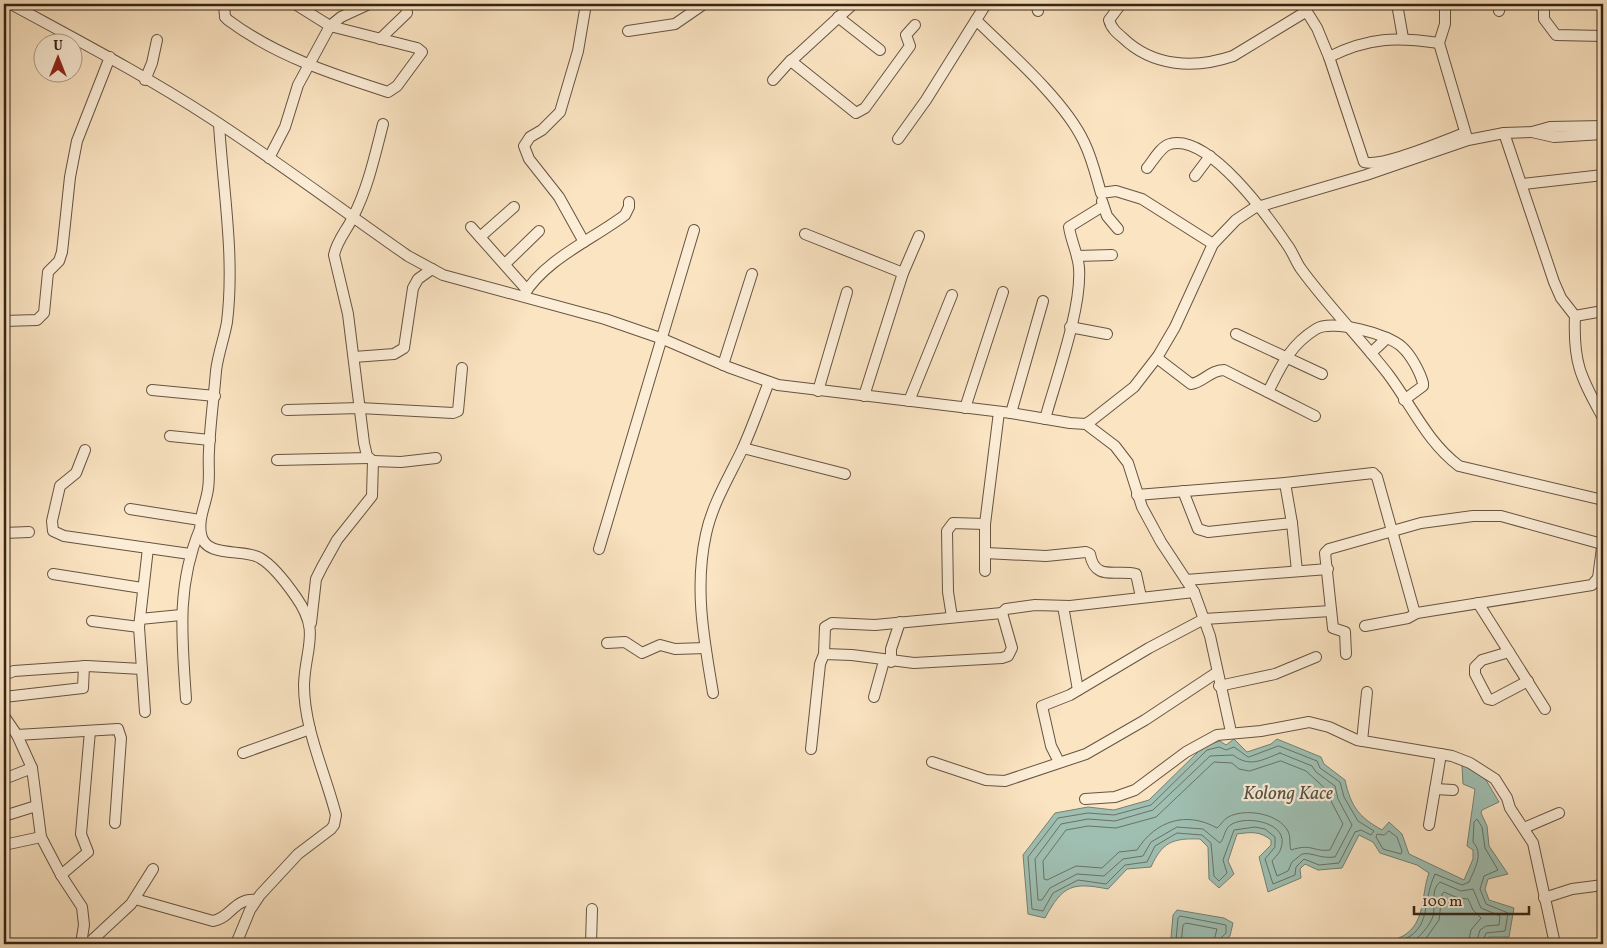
<svg xmlns="http://www.w3.org/2000/svg" width="1607" height="948" viewBox="0 0 1607 948" font-family="Vollkorn,serif">
<style>
.water{fill:#9fbfb2;stroke:#748174}
.lines{fill:none;stroke-linecap:round;stroke-linejoin:round}
.shore{stroke:#6a7264;stroke-width:1}
.minor-casing{stroke:#665441;stroke-width:12}
.minor{stroke:#fcedd7;stroke-width:10}
.labels{text-anchor:middle;dominant-baseline:central;stroke-width:4.5;stroke-linejoin:round;paint-order:stroke}
.water-label{font-size:19px;font-style:italic;fill:#545245;stroke:#fcedd7}
</style>
<rect width="100%" height="100%" fill="#fbe4c2"/>
<filter id="stains"><feTurbulence type="fractalNoise" baseFrequency=".004" numOctaves="4"/><feColorMatrix values="0 0 0 0 .2 0 0 0 0 .09 0 0 0 0 .02 0 0 0 .5 -.17"/></filter>
<radialGradient id="worn" r=".72"><stop offset=".6" stop-color="#630" stop-opacity="0"/><stop offset="1" stop-color="#630" stop-opacity=".3"/></radialGradient>
<g class="water">
<path d="M1234,739L1247,752L1271,744L1277,739L1321,757L1324,764L1345,780C1351,807 1359,817 1382,830L1389,822L1402,834L1409,854L1464,880L1473,859V850L1467,846L1475,789L1463,784L1462,766L1465,763L1486,780L1499,802L1482,810L1481,813L1487,826L1489,846L1508,874L1488,879L1485,889L1489,900L1514,908L1509,937H1489L1486,944H1365C1377,941 1393,942 1403,936C1426,923 1421,894 1429,873L1417,865L1380,853L1373,842L1359,835L1342,868L1318,870L1305,864L1300,869L1301,878L1268,892L1259,857L1271,845V840C1260,831 1251,832 1237,834L1228,861L1234,874L1219,888L1209,879L1208,847L1200,839C1173,838 1162,842 1151,867L1127,869L1108,889C1072,882 1063,885 1045,918L1028,914L1023,855L1055,813L1088,807L1114,810L1149,800L1204,746L1220,741L1226,745Z"/>
<polygon points="1177,910 1224,918 1233,923 1230,936 1224,941 1226,944 1160,944 1171,938 1173,915"/>
</g>
<g class="lines">
<g class="shore">
<polygon points="1279,746 1317,761 1320,768 1340,782 1344,797 1358,821 1374,831 1371,835 1361,830 1355,832 1339,863 1319,865 1304,859 1296,867 1295,875 1273,884 1265,859 1275,847 1275,837 1265,829 1255,827 1234,830 1223,860 1227,873 1219,881 1214,876 1211,843 1202,835 1177,833 1155,846 1147,862 1125,865 1106,884 1078,880 1053,893 1043,911 1032,909 1028,857 1058,818 1088,813 1114,815 1151,805 1207,750 1219,747 1226,750 1234,747 1248,757"/>
<path d="M1280,753L1312,766L1316,772L1335,786L1338,799L1352,825L1335,857C1319,859 1313,852 1302,854L1292,862L1288,871L1277,876L1272,861C1275,857 1280,853 1281,848C1290,823 1248,815 1232,824C1224,828 1225,838 1220,843L1203,829L1177,827L1151,842L1143,856L1123,859L1104,876L1077,874L1050,888L1042,900H1038L1035,859L1061,824L1088,819L1115,821L1153,810L1210,756L1233,755C1250,768 1262,760 1280,753Z"/>
<path d="M1281,761L1306,771L1328,791L1332,803L1343,824L1330,850C1312,852 1313,843 1291,850C1289,844 1291,837 1288,831C1278,813 1245,808 1228,817C1223,820 1221,825 1217,828C1187,811 1156,820 1137,850L1119,852L1102,868L1076,866L1047,880L1044,879L1043,861L1066,830L1088,826L1116,828L1156,817L1214,762L1232,763L1239,769L1249,771Z"/>
<polygon points="1389,831 1397,837 1402,851 1401,854 1383,849 1376,837 1377,834 1384,835"/>
<polyline points="1171,944 1176,940 1178,918 1180,916 1226,925 1226,933 1220,939 1220,944"/>
<polyline points="1181,944 1183,925 1186,923 1217,929 1213,944"/>
<path d="M1389,944C1435,935 1420,906 1435,874L1462,885L1469,882C1475,868 1484,854 1473,842L1474,822L1477,819L1482,827L1485,848L1498,870L1484,876L1480,889L1486,904L1508,913L1505,931L1486,933L1482,944"/>
<path d="M1411,944C1419,937 1430,926 1433,916C1436,904 1430,890 1440,882L1461,891L1473,889L1481,908L1500,916L1499,925L1486,926L1480,930L1476,944"/>
<polyline points="1422,944 1439,920 1442,894 1444,892 1458,898 1468,899 1473,910 1481,918 1471,930 1468,944"/>
</g>
<g class="minor-casing">
<g id="minor">
<path d="M11,4C77,40 146,76 209,117C277,161 342,210 408,256L443,275L605,319L663,339L728,367L778,385L1011,413L1070,423L1086,424L1092,420L1134,387L1158,356L1175,327L1213,244L1236,220L1254,208L1366,175L1468,140L1504,133L1532,132L1550,127L1603,126"/>
<path d="M224,4L225,17L228,20C276,56 332,74 388,92L397,86L422,52L417,48L330,26L295,4"/>
<polyline points="853,4 791,61 856,113 865,108 910,46 906,35 915,25"/>
<path d="M986,4L976,20C1009,52 1065,101 1084,142C1092,158 1096,176 1101,193L1116,191L1142,199L1213,244"/>
<polyline points="1036,4 1038,11"/>
<path d="M1121,4L1109,20C1111,28 1117,33 1123,38C1153,67 1195,69 1233,56L1307,11"/>
<path d="M1302,4L1317,28L1329,57L1364,162C1382,168 1445,140 1465,133"/>
<polyline points="1397,4 1403,38"/>
<polyline points="1445,4 1445,24 1439,43 1467,138"/>
<polyline points="1544,4 1544,19 1556,35 1603,36"/>
<polyline points="1499,11 1500,4"/>
<polyline points="838,17 880,50"/>
<polyline points="628,31 675,24 704,4"/>
<polyline points="380,39 407,13 406,4"/>
<path d="M1329,57C1369,37 1396,37 1439,43"/>
<polyline points="145,80 152,63 157,40"/>
<polyline points="773,80 791,60"/>
<path d="M219,124C223,190 235,256 227,322C224,339 218,354 216,371C214,397 210,424 209,451C208,464 210,476 208,489C206,504 198,518 201,534C205,559 244,548 260,558C274,566 287,584 296,597C321,632 305,648 304,685C304,729 325,772 336,815L334,825L331,829L298,854L260,895L250,910L236,944"/>
<polyline points="1532,132 1554,137 1603,134"/>
<path d="M1504,133L1554,282L1561,298L1575,316C1573,364 1581,377 1603,418"/>
<polyline points="898,139 926,100 976,20"/>
<polyline points="269,158 285,127 298,85 330,26 341,17 369,4"/>
<path d="M1147,168C1153,161 1161,146 1170,144C1209,133 1269,218 1288,246C1293,253 1296,262 1301,269C1328,306 1360,338 1388,374C1412,406 1427,442 1459,466L1603,500"/>
<polyline points="1195,176 1210,156"/>
<polyline points="1523,184 1603,175"/>
<polyline points="1102,201 1107,216 1118,229"/>
<polyline points="471,227 527,290"/>
<polyline points="805,234 903,273"/>
<polyline points="480,237 514,207"/>
<polyline points="584,242 559,197 529,159 524,146 530,137 542,130 560,112 578,51 586,4"/>
<polyline points="1077,256 1112,255"/>
<polyline points="505,264 539,231"/>
<path d="M523,296C545,259 592,240 625,215L629,207V202"/>
<polyline points="1575,316 1603,311"/>
<polyline points="4,321 37,320 44,313 48,272 59,261 62,252 70,177 77,141 110,57"/>
<polyline points="1070,327 1107,334"/>
<polyline points="1236,334 1322,374"/>
<polyline points="1371,353 1387,338"/>
<polyline points="354,357 394,354 404,348 413,288 418,279 432,269"/>
<path d="M1157,358L1191,384C1204,382 1210,370 1224,370L1315,416"/>
<polyline points="723,365 752,274"/>
<polyline points="152,390 215,396"/>
<polyline points="818,391 847,292"/>
<path d="M1268,392C1281,366 1290,345 1316,329C1332,319 1389,334 1402,347C1411,355 1420,372 1423,383V386L1404,400"/>
<polyline points="864,396 903,273 919,236"/>
<polyline points="909,401 952,295"/>
<polyline points="965,408 1003,292"/>
<polyline points="287,410 360,408 453,413 458,411 462,368"/>
<polyline points="1011,413 1043,301"/>
<path d="M1045,419C1056,379 1082,308 1079,268C1078,254 1071,241 1069,227L1103,206"/>
<polyline points="1086,424 1115,446 1128,463 1142,507 1161,542 1194,592 1210,636 1231,732"/>
<polyline points="170,436 210,440"/>
<polyline points="743,448 845,474"/>
<polyline points="85,450 76,473 60,486 52,521 53,531 64,536 190,554"/>
<polyline points="277,460 369,458"/>
<polyline points="373,461 401,462 436,458"/>
<polyline points="1183,491 1198,529 1208,532 1292,523 1285,483"/>
<polyline points="1137,495 1285,483 1373,473 1377,477 1414,610 1417,613"/>
<polyline points="130,509 200,520"/>
<polyline points="1292,523 1297,571"/>
<polyline points="4,533 29,532"/>
<polyline points="599,549 694,230"/>
<path d="M985,553L1046,556L1086,552L1090,554C1095,582 1116,569 1136,574L1141,597"/>
<polyline points="985,571 985,524 999,412"/>
<polyline points="53,574 142,588"/>
<polyline points="1186,580 1328,569"/>
<polyline points="1478,603 1545,709"/>
<polyline points="1063,606 1078,690"/>
<polyline points="952,617 948,592 947,531 953,523 985,524"/>
<polyline points="140,619 181,615"/>
<polyline points="92,621 139,627"/>
<path d="M311,623L316,579L322,567L337,540L372,496L373,461L367,456L364,443L348,314L334,255C337,240 347,230 353,217C368,188 375,155 383,124"/>
<polyline points="1365,626 1408,618 1417,613 1592,585 1598,578 1603,540"/>
<polyline points="607,643 625,642 642,653 660,645 675,649 705,648"/>
<polyline points="4,647 4,634"/>
<polyline points="1509,652 1482,660 1475,667 1475,674 1488,699 1492,700 1528,681"/>
<polyline points="824,654 825,627 832,623 875,625 1002,613"/>
<polyline points="1346,654 1345,632 1333,628 1325,553 1329,549 1421,523 1473,516 1501,516 1602,544"/>
<polyline points="891,662 891,649 900,622"/>
<polyline points="4,675 14,671 87,666 142,669"/>
<polyline points="1219,686 1275,674 1316,657"/>
<path d="M713,693C704,640 694,588 706,534C712,505 729,477 742,450C752,428 760,405 769,382"/>
<polyline points="4,697 83,688 84,666"/>
<polyline points="874,697 884,661"/>
<path d="M186,699C182,639 176,586 200,529"/>
<polyline points="145,712 139,627 148,548"/>
<polyline points="4,716 17,735 32,768 41,837 61,875 82,907 84,925 81,944"/>
<polyline points="17,735 118,729 121,738 115,823"/>
<polyline points="1362,741 1367,692"/>
<polyline points="811,749 820,664 824,654 852,655 914,663 1002,658 1008,656 1012,648 1002,613 1006,609 1035,605 1070,606 1194,592"/>
<polyline points="243,753 310,729"/>
<polyline points="932,762 986,780 1005,781 1086,754 1145,720 1216,673"/>
<polyline points="1059,762 1051,746 1042,706 1070,695 1149,648 1204,619 1331,611"/>
<polyline points="4,779 32,768"/>
<polyline points="1435,789 1453,790"/>
<polyline points="1085,799 1115,797 1135,790 1186,752 1217,735 1261,731 1309,722 1329,727 1357,740 1452,756 1470,763 1495,779 1507,798 1510,808 1533,843 1555,944"/>
<polyline points="4,816 36,806"/>
<polyline points="1429,825 1441,754"/>
<polyline points="1524,828 1559,813"/>
<polyline points="4,845 41,837"/>
<polyline points="61,875 88,852 81,834 90,731"/>
<polyline points="1544,898 1572,889 1603,885"/>
<path d="M135,899L213,921C231,918 234,898 256,900"/>
<polyline points="88,944 131,904 153,869"/>
<polyline points="591,944 592,909"/>
</g>
</g>
<use href="#minor" class="minor"/>
</g>
<g class="labels">
<g class="water-label">
<text x="1288" y="794">Kolong Kace</text>
</g>
</g>
<rect width="1607" height="948" fill="none" stroke="#fbe4c2" stroke-width="20"/>
<rect x="5" y="5" width="1597" height="938" fill="none" stroke="#342416" stroke-width="2.5"/>
<rect x="10" y="10" width="1587" height="928" fill="none" stroke="#342416"/>
<g transform="translate(58 58)"><circle r="24" fill="#fcedd7" stroke="#ac9d8a"/>
<path d="M0-4L9 19L0 12L-9 19Z" fill="#8f2418"/>
<text y="-8" font-size="14" font-weight="bold" text-anchor="middle" fill="#342416">U</text>
</g>
<path d="M1414 906v8h115v-8" fill="none" stroke="#342416" stroke-width="2.5"/>
<text x="1422" y="906" font-size="15" fill="#342416" stroke="#fcedd7" stroke-width="4" paint-order="stroke">100 m</text>
<rect width="100%" height="100%" filter="url(#stains)"/>
<rect width="100%" height="100%" fill="url(#worn)"/>
</svg>
